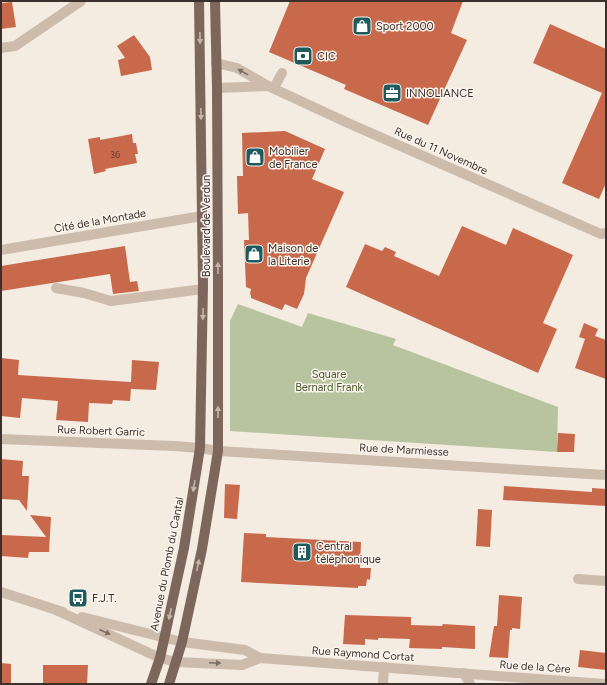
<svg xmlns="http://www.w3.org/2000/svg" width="607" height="685" viewBox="0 0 607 685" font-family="Figtree,sans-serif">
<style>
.green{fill:#b8c4a0}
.building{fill:#c8694b}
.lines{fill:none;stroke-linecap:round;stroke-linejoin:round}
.minor{stroke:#cdbbac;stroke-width:10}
.major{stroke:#7d675c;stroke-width:10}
.oneway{fill:#c2b5ac}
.oneway2{fill:#7d6f65}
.labels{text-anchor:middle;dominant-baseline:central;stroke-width:3;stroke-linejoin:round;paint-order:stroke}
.number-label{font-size:9px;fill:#5e3e33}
.poi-label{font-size:11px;fill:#3b302b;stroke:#fbf5ee;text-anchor:start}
.street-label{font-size:11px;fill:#3b302b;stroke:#fbf5ee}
.park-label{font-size:11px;fill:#4a5a2e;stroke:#fbf5ee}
</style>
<rect width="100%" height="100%" fill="#f4ebe1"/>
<polygon class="green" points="238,304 302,327 308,313 396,339 393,345 558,407 557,452 230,431 230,321"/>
<g class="building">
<polygon points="290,1 463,1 451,33 467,40 428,125 344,89 346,85 269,52"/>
<polygon points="12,2 16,27 1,29 1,3"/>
<polygon points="550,24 606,49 606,183 599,199 562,183 602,93 533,63"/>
<polygon points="134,35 150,57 152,70 121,76 118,60 125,58 117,46"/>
<polygon points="285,131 325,149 312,179 344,192 306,278 304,294 297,309 285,304 282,310 251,298 251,295 250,294 251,289 246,287 244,240 249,240 248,213 238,214 237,176 243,176 242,133"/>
<polygon points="132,134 133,143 136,143 138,154 135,154 137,163 105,169 106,171 94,174 88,139 100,137 100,140"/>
<polygon points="462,226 506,245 513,228 573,255 543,323 557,329 538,373 346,287 365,244 382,251 385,247 396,252 394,256 439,276"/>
<polygon points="125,246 130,282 137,281 139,291 113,294 110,274 1,291 1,266"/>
<polygon points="584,323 598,329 595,336 606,340 606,379 575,368 585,339 579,337"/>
<polygon points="1,358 19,360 18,375 131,382 132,360 159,362 156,390 131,389 130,401 113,400 112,404 89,403 88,422 56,420 58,401 22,398 20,418 1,416"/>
<polygon points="558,433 575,434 574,452 557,452"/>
<polygon points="1,459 23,461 22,476 29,476 27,511 19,500 1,499"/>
<polygon points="225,484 240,485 237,519 224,518"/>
<polygon points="504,486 592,492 592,488 606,489 606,506 503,500"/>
<polygon points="478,509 492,510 490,547 476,546"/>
<polygon points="30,515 51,517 49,552 29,552 28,558 1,556 1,535 46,537"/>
<polygon points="244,533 266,534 266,537 361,542 360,568 371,568 370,580 367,579 366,586 358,586 358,588 241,582"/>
<polygon points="499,595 522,597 520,629 512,628 512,630 510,630 508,658 489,657 494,626 497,626"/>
<polygon points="345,615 411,617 411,625 442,626 443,624 475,626 475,649 442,647 442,649 409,648 410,639 378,638 378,640 365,639 365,645 343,644"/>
<polygon points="580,650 606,653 606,670 578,667"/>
<polygon points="1,663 11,664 11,684 1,684"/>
<polygon points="43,665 88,665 87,684 43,684"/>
</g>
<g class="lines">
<g class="minor">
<polyline points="1,48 15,46 81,1"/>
<polyline points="216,63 237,68 268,86 348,123 601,234 606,233"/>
<polyline points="217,88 268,86"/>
<polyline points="274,88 282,73"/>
<polyline points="1,250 202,216"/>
<polyline points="56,288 84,293 111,301 203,289"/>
<polyline points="1,439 174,446 200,448 218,451 606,475"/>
<polyline points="578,579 606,581"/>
<polyline points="1,592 63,612"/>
<polyline points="56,610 160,658 176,662 242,665 260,658 604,684"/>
<polyline points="82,617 182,642 245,650 260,658"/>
<polyline points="464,673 470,684"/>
<polyline points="383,684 384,667"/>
</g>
<g class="major">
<polyline points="151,684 160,658 184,548 200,448 203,285 199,1"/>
<polyline points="169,684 182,642 202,549 218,451 218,281 217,88 215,1"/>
</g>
</g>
<defs><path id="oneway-solid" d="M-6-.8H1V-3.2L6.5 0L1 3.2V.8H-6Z"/></defs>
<g class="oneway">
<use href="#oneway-solid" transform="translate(200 38) rotate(89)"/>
<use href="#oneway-solid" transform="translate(201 114) rotate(89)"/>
<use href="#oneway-solid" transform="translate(218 268) rotate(-90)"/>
<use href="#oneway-solid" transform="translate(203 314) rotate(91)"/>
<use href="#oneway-solid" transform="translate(218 412) rotate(-90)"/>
<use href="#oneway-solid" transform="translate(194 486) rotate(99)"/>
<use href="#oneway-solid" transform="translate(198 565) rotate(-78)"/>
<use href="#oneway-solid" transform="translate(170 614) rotate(102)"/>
</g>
<g class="oneway2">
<use href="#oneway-solid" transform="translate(243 72) rotate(-151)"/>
<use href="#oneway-solid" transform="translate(105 632) rotate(24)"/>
<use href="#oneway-solid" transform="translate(215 663) rotate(3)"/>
</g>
<defs>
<g id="shop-square" transform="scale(1)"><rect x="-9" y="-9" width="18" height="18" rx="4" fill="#1f5a5e" stroke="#fbf5ee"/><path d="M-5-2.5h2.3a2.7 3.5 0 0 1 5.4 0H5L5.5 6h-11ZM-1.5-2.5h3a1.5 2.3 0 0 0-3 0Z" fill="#fff"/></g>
<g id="bank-square" transform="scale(1)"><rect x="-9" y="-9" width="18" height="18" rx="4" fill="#1f5a5e" stroke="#fbf5ee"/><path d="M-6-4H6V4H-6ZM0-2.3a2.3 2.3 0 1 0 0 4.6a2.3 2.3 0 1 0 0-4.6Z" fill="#fff"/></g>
<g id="office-square" transform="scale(1)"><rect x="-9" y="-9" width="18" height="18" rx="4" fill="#1f5a5e" stroke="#fbf5ee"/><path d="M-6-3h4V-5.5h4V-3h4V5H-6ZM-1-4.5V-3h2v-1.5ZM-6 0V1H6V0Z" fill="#fff"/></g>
<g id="building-square" transform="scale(1)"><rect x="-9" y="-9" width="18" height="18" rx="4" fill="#1f5a5e" stroke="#fbf5ee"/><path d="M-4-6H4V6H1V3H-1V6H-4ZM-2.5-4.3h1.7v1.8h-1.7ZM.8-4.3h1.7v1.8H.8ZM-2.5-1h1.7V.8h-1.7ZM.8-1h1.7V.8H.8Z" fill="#fff"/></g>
<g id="bus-square" transform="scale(1)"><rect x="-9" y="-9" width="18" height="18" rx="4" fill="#1f5a5e" stroke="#fbf5ee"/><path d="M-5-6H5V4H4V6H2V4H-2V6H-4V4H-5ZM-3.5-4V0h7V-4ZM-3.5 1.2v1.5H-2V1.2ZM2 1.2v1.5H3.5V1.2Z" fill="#fff"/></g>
</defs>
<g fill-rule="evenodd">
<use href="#shop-square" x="362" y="26"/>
<use href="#bank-square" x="303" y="56"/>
<use href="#office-square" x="392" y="93"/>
<use href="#shop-square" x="255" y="157"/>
<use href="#shop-square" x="254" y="254"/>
<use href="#building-square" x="302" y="552"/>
<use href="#bus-square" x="78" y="598"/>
</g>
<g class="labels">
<g class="number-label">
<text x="115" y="154">36</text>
</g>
<g class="poi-label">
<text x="376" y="26">Sport 2000</text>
<text x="317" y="56">CIC</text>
<text x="406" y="93">INNOLIANCE</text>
<text x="269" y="151">Mobilier<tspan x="269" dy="13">de France</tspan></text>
<text x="268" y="248">Maison de<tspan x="268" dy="13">la Literie</tspan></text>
<text x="316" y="546">Central<tspan x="316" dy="13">téléphonique</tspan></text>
<text x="92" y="598">F.J.T.</text>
</g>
<g class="street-label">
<text transform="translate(441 151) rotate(24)">Rue du 11 Novembre</text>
<text transform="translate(100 221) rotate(-10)">Cité de la Montade</text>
<text transform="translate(206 226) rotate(-90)">Boulevard de Verdun</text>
<text transform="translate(101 431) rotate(2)">Rue Robert Garric</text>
<text transform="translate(404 450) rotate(3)">Rue de Marmiesse</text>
<text transform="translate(167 564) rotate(-79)">Avenue du Plomb du Cantal</text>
<text transform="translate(363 654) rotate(4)">Rue Raymond Cortat</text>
<text transform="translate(535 667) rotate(4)">Rue de la Cère</text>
</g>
<g class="park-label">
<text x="329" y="374">Square<tspan x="329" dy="13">Bernard Frank</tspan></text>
</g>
</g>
<rect width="607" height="685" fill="none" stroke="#3b302b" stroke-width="4"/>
</svg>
